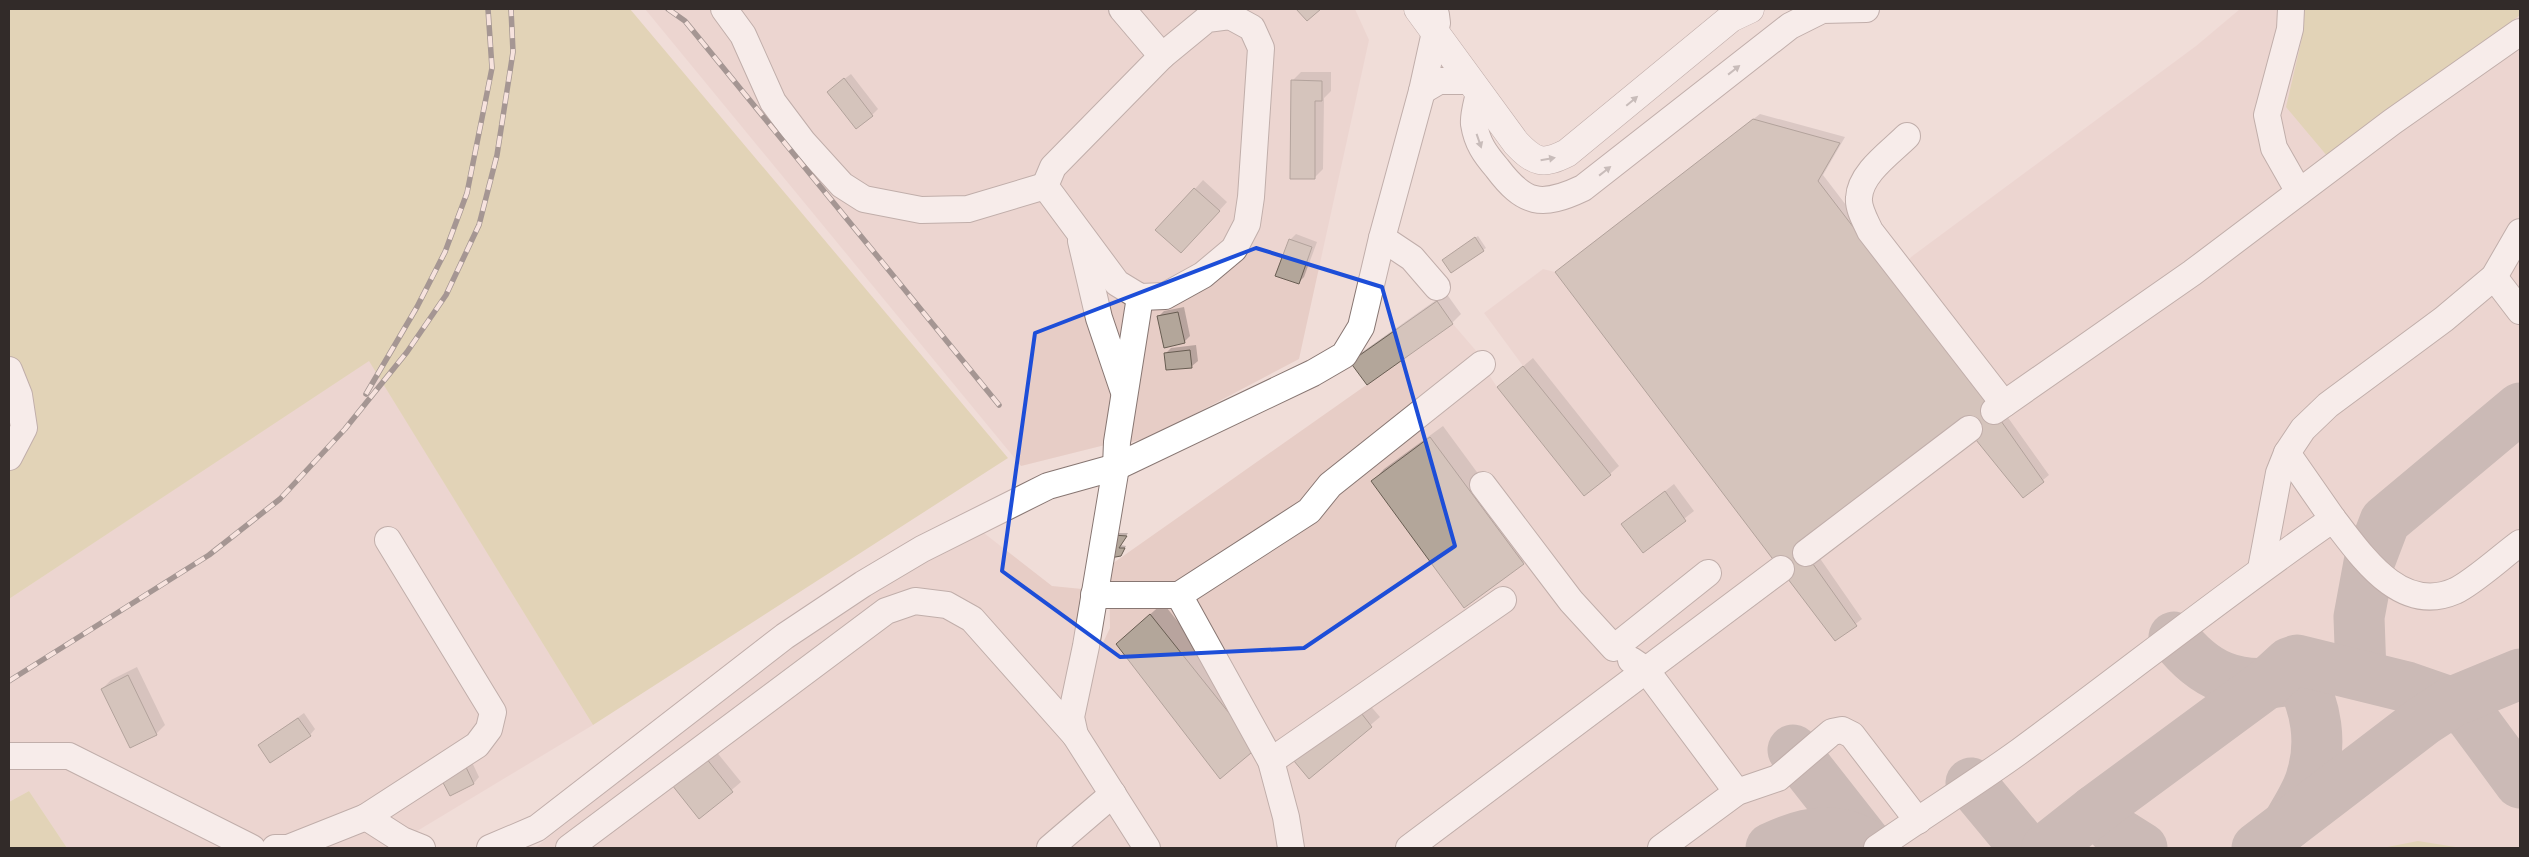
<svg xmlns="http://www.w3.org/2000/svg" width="2529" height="857" viewBox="0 0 2529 857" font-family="Lato,sans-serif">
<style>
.built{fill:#e7cdc6}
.green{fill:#d1c88e}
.shadow{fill:#0003}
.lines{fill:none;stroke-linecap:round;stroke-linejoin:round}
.taxiway{stroke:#9d908c;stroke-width:51}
.building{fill:#b3a69a;stroke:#685d52}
.minor-casing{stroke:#877672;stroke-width:28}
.major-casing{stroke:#877672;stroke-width:29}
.minor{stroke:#fff;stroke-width:26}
.major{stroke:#fff;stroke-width:28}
.rail-casing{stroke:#4a423f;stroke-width:5.5}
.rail{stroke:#feeae5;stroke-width:4;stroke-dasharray:11;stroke-linecap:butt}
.oneway{fill:#989594}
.marked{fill:none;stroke:#1d4ed8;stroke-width:4;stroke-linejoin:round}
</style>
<rect width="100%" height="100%" fill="#f0ddd8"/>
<g class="built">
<polygon points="645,9 1355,9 1369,40 1299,359 1151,437 1128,443 1117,442 1021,466"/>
<polygon points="2240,9 2520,9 2520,848 535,848 666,744 733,688 864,594 980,530 1052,586 1082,589 1086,646 1100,649 1110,628 1109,566 1453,324 1478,353 1482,364 1497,387 1523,366 1484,313 1543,269 1555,272 1753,119 1840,143 1818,181 1895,284 1911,257 2196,46"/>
<polygon points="369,360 593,725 389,848 67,848 29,791 9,802 9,599"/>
</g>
<g class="green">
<polygon points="9,9 630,9 1008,458 593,725 369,361 9,599"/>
<polygon points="2306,9 2520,9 2520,15 2328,157 2286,107 2302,38 2292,22"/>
<polygon points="29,791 67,848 9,848 9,802"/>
<polygon points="2418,841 2462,848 2382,848"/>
</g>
<g class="shadow">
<polygon points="1301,72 1331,72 1331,91 1324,98 1323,169 1314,178 1292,81"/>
<polygon points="851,74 878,109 872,115 835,86"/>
<polygon points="1760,114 1845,137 1823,175 1999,405 2049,475 2024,496 1967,424 1810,544 1862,619 1835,640 1563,266"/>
<polygon points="1203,180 1227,202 1190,243 1195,189"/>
<polygon points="1296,234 1317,242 1304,277 1298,283 1290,240"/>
<polygon points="1478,236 1486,248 1451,272 1443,260"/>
<polygon points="1446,293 1461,314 1452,323 1352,362 1361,353"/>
<polygon points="1184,307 1190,336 1184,342 1158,317 1164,311"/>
<polygon points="1196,345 1198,361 1192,366 1165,354 1171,348"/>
<polygon points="1533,358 1619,466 1610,474 1508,379"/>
<polygon points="1443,426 1535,551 1523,563 1373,481 1384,469"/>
<polygon points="1674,484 1694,511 1643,551 1623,524"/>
<polygon points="1116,533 1128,533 1120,545 1126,546 1123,552 1111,557"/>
<polygon points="1163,603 1268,735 1256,747 1129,633"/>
<polygon points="137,667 165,725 156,734 102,689 111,680"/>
<polygon points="1367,702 1380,717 1309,777"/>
<polygon points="304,713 315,729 310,735 260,745"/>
<polygon points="715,750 741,782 699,818 673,785"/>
<polygon points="470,758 479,777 474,783 450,794"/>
</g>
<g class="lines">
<g class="taxiway">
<path d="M2174,637C2204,676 2237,690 2285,681"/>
<polyline points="2361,674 2359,617 2369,563 2385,521 2520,408"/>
<polyline points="1793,750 1870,848"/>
<polyline points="1971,783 2025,848"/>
<polyline points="2095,810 2115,831 2142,848"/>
<path d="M2288,824C2296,809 2308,792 2312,775C2322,742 2316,707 2300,678"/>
<path d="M1771,848C1806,831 1839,825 1872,848"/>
<polyline points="2047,848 2095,810 2266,684 2289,663 2297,660 2407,687 2459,705 2472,718 2520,783"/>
<polyline points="2257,848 2423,721 2452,702 2520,674"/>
</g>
</g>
<g class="building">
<polygon points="1296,9 1321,9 1307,21"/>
<polygon points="844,78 873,116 856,129 827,92"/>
<polygon points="1291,80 1322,81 1322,101 1315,101 1315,179 1290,179"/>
<polygon points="1753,119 1840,143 1818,181 1994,411 2044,482 2023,498 1972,435 1808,557 1857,626 1835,641 1555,272"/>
<polygon points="1194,188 1220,211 1181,253 1155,230"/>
<polygon points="1475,237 1484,251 1451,273 1442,260"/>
<polygon points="1289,239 1312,247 1299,284 1275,276"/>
<polygon points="1437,301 1453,324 1367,385 1350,362"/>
<polygon points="1178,312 1185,343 1164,348 1157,316"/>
<polygon points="1190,350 1192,368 1166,370 1164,353"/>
<polygon points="1523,366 1611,475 1584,496 1497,387"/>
<polygon points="1430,437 1524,564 1464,608 1371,481"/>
<polygon points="1665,491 1686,521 1643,553 1621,524"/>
<polygon points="1113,535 1127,536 1119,548 1125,548 1121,556 1110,558"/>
<polygon points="1150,614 1257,748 1220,779 1116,644"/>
<polygon points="128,675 157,735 130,748 101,689"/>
<polygon points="1358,709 1372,727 1309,779 1294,761"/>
<polygon points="298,718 311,736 270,763 258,745"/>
<polygon points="706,758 733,792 699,819 672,785"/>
<polygon points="464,763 474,784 450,796 439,775"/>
</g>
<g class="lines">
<g class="minor-casing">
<g id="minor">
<polyline points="724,9 743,35 773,102 803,142 842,185 864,199 921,210 968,209 1045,186"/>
<polyline points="1122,9 1162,56"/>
<polyline points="2291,9 2290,29 2267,115 2274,148 2299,192"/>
<polygon points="1230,16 1252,28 1261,48 1251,197 1247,224 1234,249 1203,275 1165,296 1140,297 1117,283 1045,186 1053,167 1162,56 1207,19"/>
<polyline points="1422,91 1439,81 1470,81"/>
<path d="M1479,93C1477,103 1473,115 1474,124C1477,143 1485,154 1497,168C1524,204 1541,208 1583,188L1790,26L1822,10L1866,9"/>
<path d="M1907,136C1891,152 1860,173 1859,198C1858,209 1866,222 1870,231L2004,404"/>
<polyline points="1382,238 1412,258 1437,287"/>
<polyline points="1081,241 1099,318 1123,389"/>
<polyline points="2494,277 2520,311"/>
<polyline points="1140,297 1117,442 1116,467 1086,646 1071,717 1075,735 1147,848"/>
<polyline points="9,370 19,395 24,428 9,457"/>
<polyline points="1994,411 2192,273 2392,122 2520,32"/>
<polyline points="2287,453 2333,519"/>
<polyline points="1483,485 1571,601 1614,648 1708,573"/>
<polyline points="1806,553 1969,429"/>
<polyline points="2261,569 2279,473 2287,453 2303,429 2328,405 2444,319 2494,277 2520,232"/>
<polyline points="1094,595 1179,595 1309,511 1330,485 1482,364"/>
<polyline points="1179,595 1271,761 1286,817 1291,848"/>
<polyline points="1631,660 1646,670 1737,792"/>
<polyline points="9,756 69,756 252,848"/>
<polyline points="1271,761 1503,600"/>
<polyline points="366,817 477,745 489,729 493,712 388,540"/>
<polyline points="275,848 288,848 366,817 402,840 422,848"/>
<polyline points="490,848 537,828 785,636 863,584 922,549 1048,486 1116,467 1313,373 1344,355 1361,327 1382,238 1422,91 1437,23 1436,15"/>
<polyline points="569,848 886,611 915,601 947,605 972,619 1075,735"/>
<polyline points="1050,848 1113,794"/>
<polyline points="1409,848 1781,569"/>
<polyline points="1661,848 1737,792 1778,778 1832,732 1842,730 1852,735 1918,821"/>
<path d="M1877,848C1924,815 1973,785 2020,751C2125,674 2226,593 2333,519C2362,556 2400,615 2455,591C2474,582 2502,556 2520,543"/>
</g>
</g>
<g class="major-casing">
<path id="major" d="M1418,9L1516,143C1535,163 1543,165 1567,153L1731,18L1750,9"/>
</g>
<use href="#minor" class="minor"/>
<use href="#major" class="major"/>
<g class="rail-casing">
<g id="rail">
<polyline points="668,9 685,21 999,405"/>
<polyline points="366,394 417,307 445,252 467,193 492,68 488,9"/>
<polyline points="9,681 209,555 280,499 345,429 407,352 446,295 479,225 497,155 513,52 511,9"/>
</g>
</g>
<use href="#rail" class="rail"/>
</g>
<defs><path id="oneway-solid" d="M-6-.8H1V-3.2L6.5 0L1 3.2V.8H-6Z" transform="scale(1.25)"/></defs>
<g class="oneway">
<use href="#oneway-solid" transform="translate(1734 70) rotate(-38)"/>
<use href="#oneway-solid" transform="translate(1632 101) rotate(-40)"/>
<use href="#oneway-solid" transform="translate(1479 141) rotate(71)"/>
<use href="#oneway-solid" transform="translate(1548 159) rotate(-10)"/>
<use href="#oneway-solid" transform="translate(1605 171) rotate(-38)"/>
</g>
<path d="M0 0H2529V857H0ZM1256,248L1382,287L1455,546L1304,648L1120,657L1002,571L1035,333Z" fill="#f0ddd8" fill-opacity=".55" fill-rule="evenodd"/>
<path class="marked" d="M1256,248L1382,287L1455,546L1304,648L1120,657L1002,571L1035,333Z"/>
<rect width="2529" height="857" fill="none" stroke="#322b29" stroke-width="20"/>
</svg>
